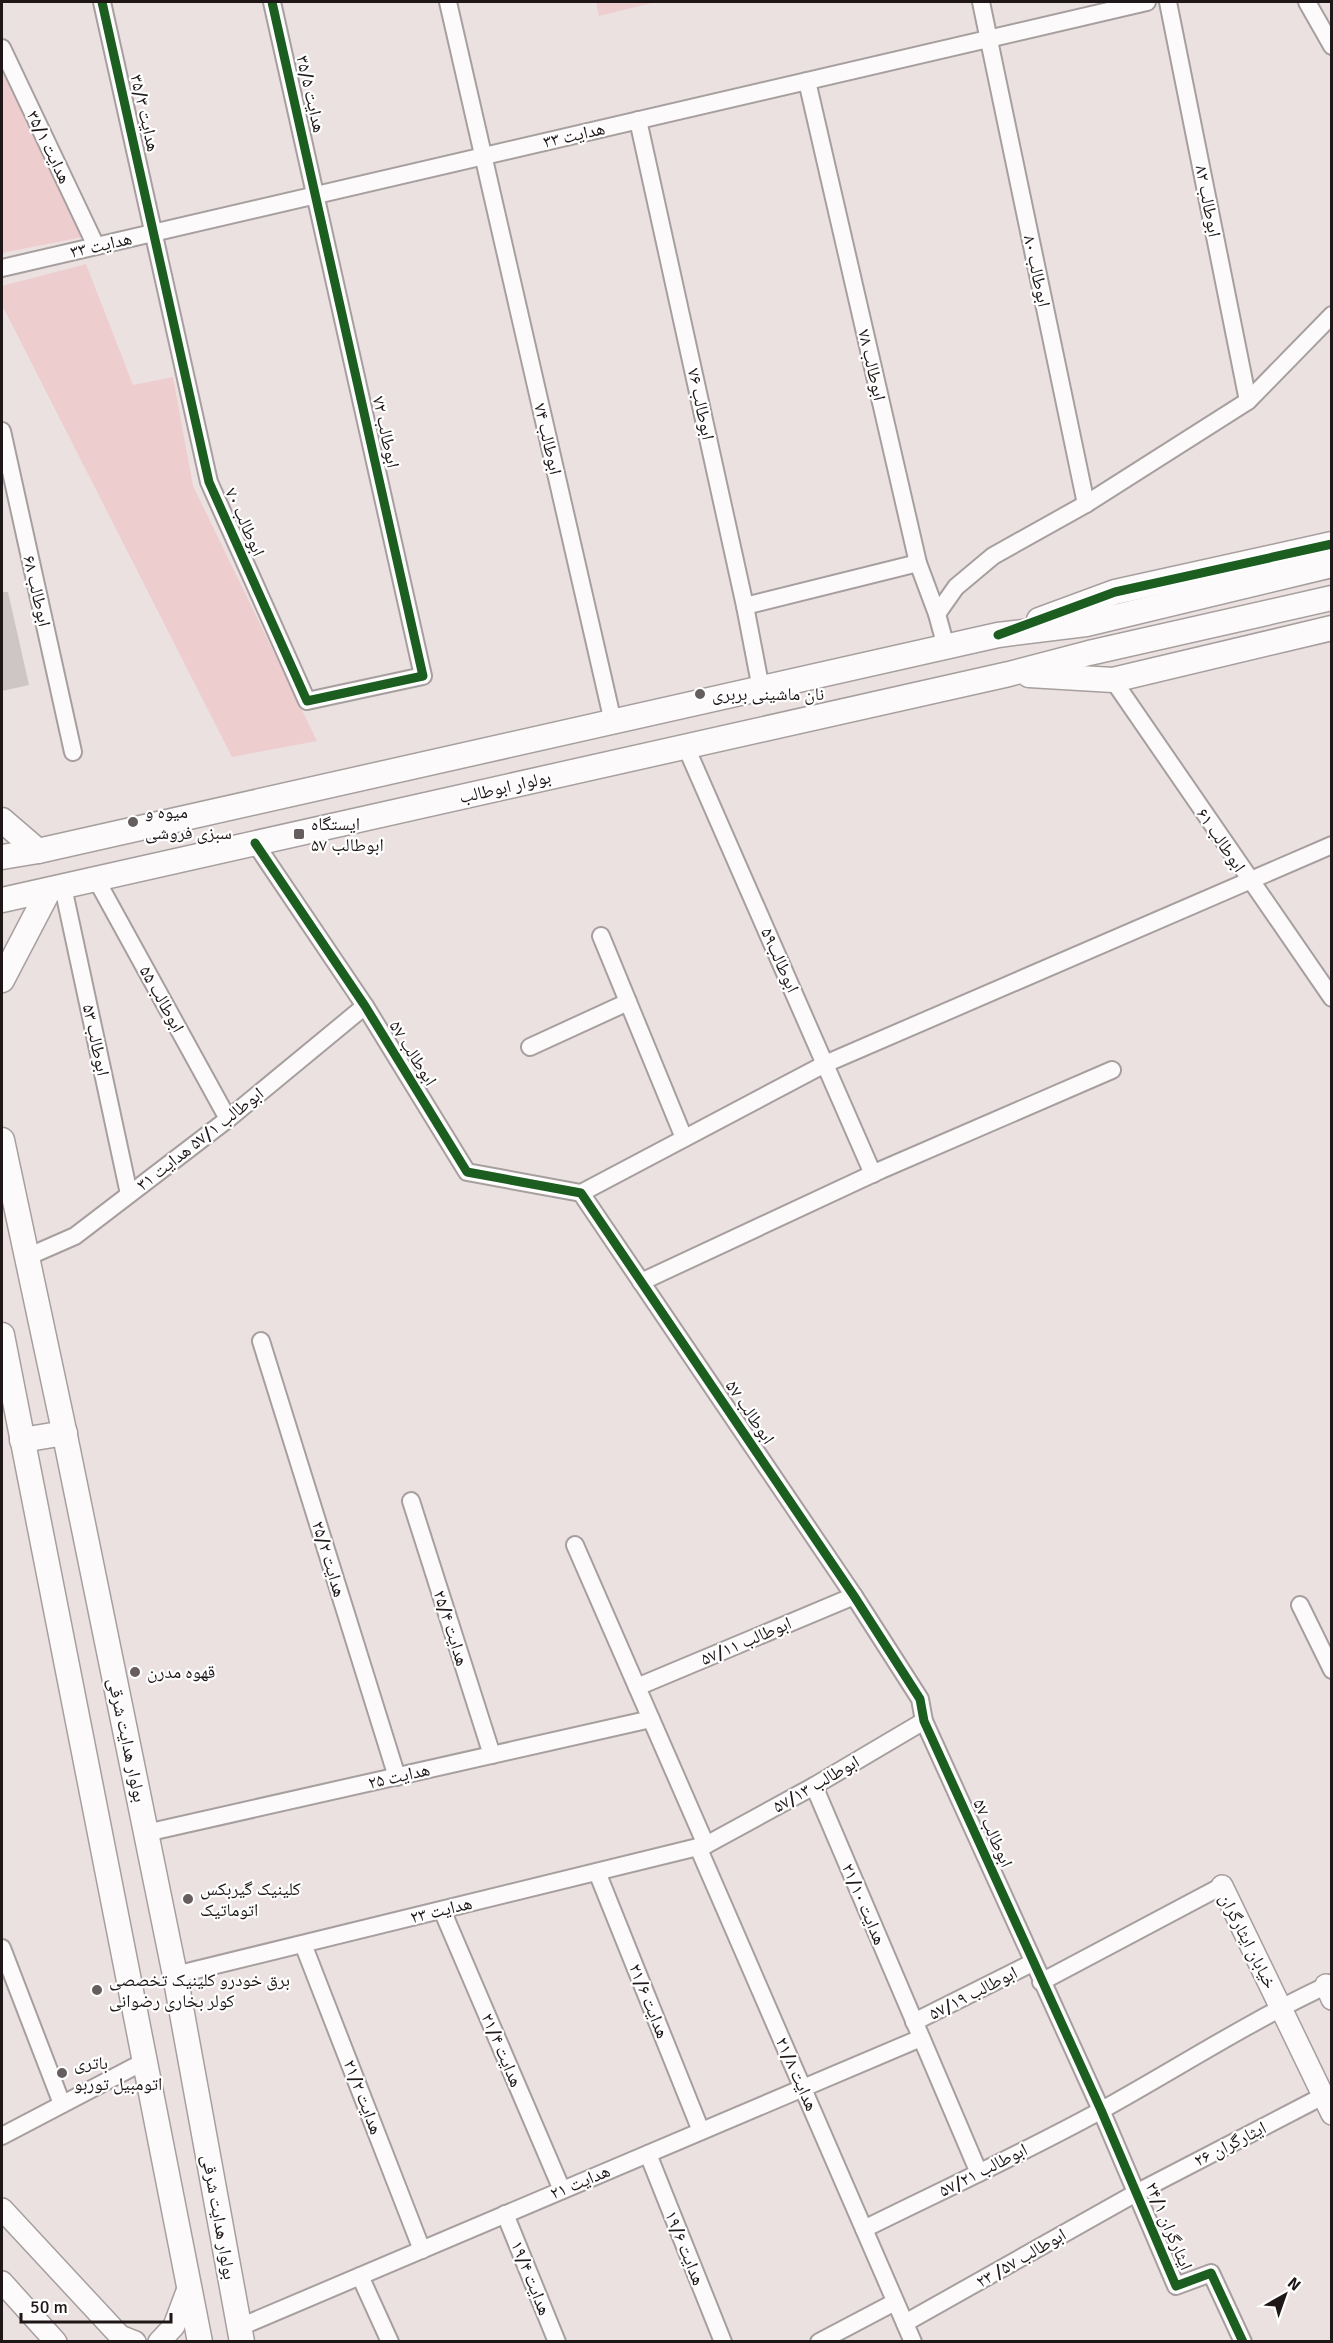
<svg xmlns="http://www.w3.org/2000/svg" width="1333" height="2343" viewBox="0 0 1333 2343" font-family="Signika,'Noto Naskh Arabic',sans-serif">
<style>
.green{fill:#eecdce}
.building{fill:#cec5c5}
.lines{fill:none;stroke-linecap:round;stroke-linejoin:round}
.minor-casing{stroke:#a79f9f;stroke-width:20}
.tertiary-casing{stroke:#a79f9f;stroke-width:24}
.secondary-casing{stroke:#a79f9f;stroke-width:27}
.minor{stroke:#fcfafa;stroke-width:16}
.tertiary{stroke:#fcfafa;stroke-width:21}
.secondary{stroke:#fcfafa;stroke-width:24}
.cycleway-casing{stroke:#fff;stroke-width:13}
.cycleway{stroke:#1b5e20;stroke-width:9}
.poi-dot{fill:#665d5e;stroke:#fff;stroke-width:2}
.labels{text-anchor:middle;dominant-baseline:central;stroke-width:4.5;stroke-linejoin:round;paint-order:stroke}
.street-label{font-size:18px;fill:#1e1617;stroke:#fff}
.poi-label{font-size:18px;fill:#1e1617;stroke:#fff;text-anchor:start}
</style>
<rect width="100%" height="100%" fill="#ece1e1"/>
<g class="green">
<polygon points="596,2 656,2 599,16"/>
<polygon points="2,67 83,237 2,253"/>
<polygon points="86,264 133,385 173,377 193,486 317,741 232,757 2,305 2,286"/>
</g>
<polygon class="building" points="2,592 8,592 29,685 2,691"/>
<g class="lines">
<g class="minor-casing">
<g id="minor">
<polyline points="102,2 209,482 307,701 423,676 272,2"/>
<polyline points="448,2 613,722"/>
<polyline points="981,2 1086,504"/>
<polyline points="1168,2 1248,401"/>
<polyline points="1307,2 1332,46"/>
<polyline points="2,48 96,246"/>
<polyline points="807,81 918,563 937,614 946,647"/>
<polyline points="638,120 745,606 761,689"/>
<polyline points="2,268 1147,2"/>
<polyline points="2,431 73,752"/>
<polyline points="745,606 918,563"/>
<polyline points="937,614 956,587 993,556 1086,504 1248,401 1332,315"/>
<polyline points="1113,680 1332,998"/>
<polyline points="686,747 873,1174"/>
<polyline points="255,843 365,1006 467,1172 581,1193 854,1596 920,1699 924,1721 1101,2110 1176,2286 1211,2273 1243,2342"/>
<polyline points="96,879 228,1119"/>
<polyline points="63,887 129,1194"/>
<polyline points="601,936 684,1138"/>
<polyline points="530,1047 628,1002"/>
<polyline points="581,1193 825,1064 1332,845"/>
<polyline points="27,1257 75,1236 228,1119 365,1006"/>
<polyline points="641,1282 881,1170 1112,1070"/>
<polyline points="261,1341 397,1777"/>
<polyline points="411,1501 492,1755"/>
<polyline points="575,1545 706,1845"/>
<polyline points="1300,1605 1332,1670"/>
<polyline points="637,1687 854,1596"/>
<polyline points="814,1786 979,2173"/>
<polyline points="146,1833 651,1719"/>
<polyline points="698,1847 913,2342"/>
<polyline points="597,1872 701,2131"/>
<polyline points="442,1910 562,2190"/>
<polyline points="303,1944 422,2250"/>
<polyline points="2,1948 62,2104"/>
<polyline points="175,1975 706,1845 814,1786 924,1721"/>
<polyline points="1041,1982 1222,1886"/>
<polyline points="914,2022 1032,1963"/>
<polyline points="2,2136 145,2061"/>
<polyline points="648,2154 723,2342"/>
<polyline points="505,2214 557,2342"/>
<path d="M864,2229C943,2190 1023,2153 1100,2111C1178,2068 1251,2020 1332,1983"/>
<polyline points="360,2276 390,2342"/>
<polyline points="905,2323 1136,2193 1323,2096"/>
<polyline points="240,2327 921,2038"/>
<polyline points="819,2342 895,2302"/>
</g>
</g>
<g class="tertiary-casing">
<g id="tertiary">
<polyline points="1222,1886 1332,2114"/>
<polyline points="1326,1985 1332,1999"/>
<polyline points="2,2209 120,2336 135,2342"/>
<polyline points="2,2282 56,2342"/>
<polyline points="159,2342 174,2326 189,2286"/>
</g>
</g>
<g class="secondary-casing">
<g id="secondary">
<polyline points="1039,620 1115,592 1332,544"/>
<polyline points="1029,675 1113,680 1332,628"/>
<polyline points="2,820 38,851"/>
<polyline points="2,857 38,851 998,635 1086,624 1332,565"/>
<polyline points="2,900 1009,674 1089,653 1332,598"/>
<polyline points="2,980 49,890"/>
<polyline points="2,1140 62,1421 175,1975 242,2342"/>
<polyline points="2,1335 200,2342"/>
<polyline points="22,1440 65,1433"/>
</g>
</g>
<use href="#minor" class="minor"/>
<use href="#tertiary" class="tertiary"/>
<use href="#secondary" class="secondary"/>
<g class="cycleway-casing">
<g id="cycleway">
<polyline points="102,2 209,482 307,701 423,676 272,2"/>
<polyline points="998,635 1115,592 1332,544"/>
<polyline points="255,843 365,1006 467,1172 581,1193 854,1596 920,1699 924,1721 1101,2110 1176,2286 1211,2273 1243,2342"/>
</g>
</g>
<use href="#cycleway" class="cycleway"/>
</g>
<g class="poi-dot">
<circle cx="700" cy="694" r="6"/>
<circle cx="133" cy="822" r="6"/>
<rect x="293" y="828" width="12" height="12" rx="3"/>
<circle cx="135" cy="1672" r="6"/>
<circle cx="188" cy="1899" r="6"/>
<circle cx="97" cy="1990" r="6"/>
<circle cx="62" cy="2073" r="6"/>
</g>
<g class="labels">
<g class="street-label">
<text transform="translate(311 94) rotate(77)">هدایت ۳۵/۵</text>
<text transform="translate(145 113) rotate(77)">هدایت ۳۵/۳</text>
<text transform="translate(574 135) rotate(-13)">هدایت ۳۳</text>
<text transform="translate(49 147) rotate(64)">هدایت ۳۵/۱</text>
<text transform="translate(1208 201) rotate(79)">ابوطالب ۸۲</text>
<text transform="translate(101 245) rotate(-13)">هدایت ۳۳</text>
<text transform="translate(1037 271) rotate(78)">ابوطالب ۸۰</text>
<text transform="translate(872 365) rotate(77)">ابوطالب ۷۸</text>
<text transform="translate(701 404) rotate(78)">ابوطالب ۷۶</text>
<text transform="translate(386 432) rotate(78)">ابوطالب ۷۲</text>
<text transform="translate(548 439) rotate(77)">ابوطالب ۷۴</text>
<text transform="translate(245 522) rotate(66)">ابوطالب ۷۰</text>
<text transform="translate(37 591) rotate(77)">ابوطالب ۶۸</text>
<text transform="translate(505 787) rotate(-13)">بولوار ابوطالب</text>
<text transform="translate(1221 840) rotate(56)">ابوطالب ۶۱</text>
<text transform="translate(780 960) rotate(66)">ابوطالب۵۹</text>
<text transform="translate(162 999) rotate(61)">ابوطالب ۵۵</text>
<text transform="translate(96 1040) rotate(78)">ابوطالب ۵۳</text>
<text transform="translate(413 1053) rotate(58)">ابوطالب ۵۷</text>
<text transform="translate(200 1139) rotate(-38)">ابوطالب ۵۷/۱ هدایت ۳۱</text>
<text transform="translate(750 1412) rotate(56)">ابوطالب ۵۷</text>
<text transform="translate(329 1559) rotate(73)">هدایت ۲۵/۲</text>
<text transform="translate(451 1628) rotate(72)">هدایت ۲۵/۴</text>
<text transform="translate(746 1641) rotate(-23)">ابوطالب ۵۷/۱۱</text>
<text transform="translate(127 1740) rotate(78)">بولوار هدایت شرقی</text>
<text transform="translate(399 1776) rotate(-13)">هدایت ۲۵</text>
<text transform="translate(816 1784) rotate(-30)">ابوطالب ۵۷/۱۳</text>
<text transform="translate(993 1833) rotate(66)">ابوطالب ۵۷</text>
<text transform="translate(864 1904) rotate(67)">هدایت ۲۱/۱۰</text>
<text transform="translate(441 1910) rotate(-14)">هدایت ۲۳</text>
<text transform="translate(1248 1941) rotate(63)">خیابان ایثارگران</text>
<text transform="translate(973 1993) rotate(-27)">ابوطالب ۵۷/۱۹</text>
<text transform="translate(649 2001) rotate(68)">هدایت ۲۱/۶</text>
<text transform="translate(502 2050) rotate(67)">هدایت ۲۱/۴</text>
<text transform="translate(797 2074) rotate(66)">هدایت ۲۱/۸</text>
<text transform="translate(363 2097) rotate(69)">هدایت ۲۱/۲</text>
<text transform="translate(1230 2144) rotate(-27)">ایثارگران ۲۶</text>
<text transform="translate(983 2170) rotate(-27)">ابوطالب ۵۷/۲۱</text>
<text transform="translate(580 2182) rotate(-23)">هدایت ۲۱</text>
<text transform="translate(219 2217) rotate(80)">بولوار هدایت شرقی</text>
<text transform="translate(1169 2226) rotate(67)">ایثارگران ۲۴/۱</text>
<text transform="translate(685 2248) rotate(68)">هدایت ۱۹/۶</text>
<text transform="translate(1021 2258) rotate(-30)">ابوطالب ۵۷/ ۲۳</text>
<text transform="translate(531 2278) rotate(68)">هدایت ۱۹/۴</text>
</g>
<g class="poi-label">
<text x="712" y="694">نان ماشینی بربری</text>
<text x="145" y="812">میوه و<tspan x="145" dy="21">سبزی فروشی</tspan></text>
<text x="311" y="824">ایستگاه<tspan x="311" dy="21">ابوطالب ۵۷</tspan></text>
<text x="147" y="1672">قهوه مدرن</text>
<text x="200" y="1889">کلینیک گیربکس<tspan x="200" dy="21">اتوماتیک</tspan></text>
<text x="109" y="1980">برق خودرو کلینیک تخصصی<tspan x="109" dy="21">کولر بخاری رضوانی</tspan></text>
<text x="74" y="2063">باتری<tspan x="74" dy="21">اتومبیل توربو</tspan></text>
</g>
</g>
<rect width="1333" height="2343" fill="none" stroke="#1e1617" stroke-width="6"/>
<g transform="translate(1285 2295) rotate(40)" stroke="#ffffff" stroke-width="4.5" paint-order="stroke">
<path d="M0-4.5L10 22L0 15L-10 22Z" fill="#1e1617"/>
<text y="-9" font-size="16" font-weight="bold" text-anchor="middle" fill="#1e1617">N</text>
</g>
<path d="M21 2313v9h150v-9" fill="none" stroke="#1e1617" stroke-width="3"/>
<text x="30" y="2313" font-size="18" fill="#1e1617" stroke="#ffffff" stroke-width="4.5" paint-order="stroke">50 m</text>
</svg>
